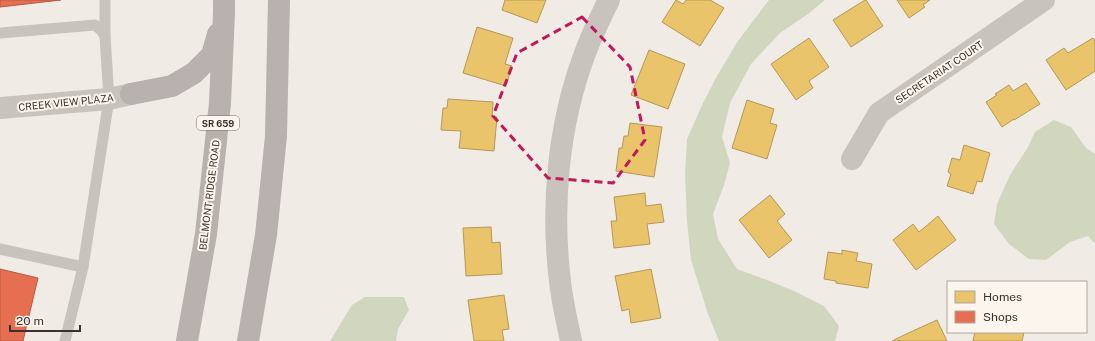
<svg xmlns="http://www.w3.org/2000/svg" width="1095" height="341" viewBox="0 0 1095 341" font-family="'Public Sans',sans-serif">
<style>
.green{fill:#d1d6bf}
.homes{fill:#e9c46a;stroke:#b59857}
.shops{fill:#e76f51;stroke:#b35c46}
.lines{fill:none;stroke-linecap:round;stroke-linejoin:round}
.service{stroke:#c9c3be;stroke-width:11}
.minor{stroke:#c9c3be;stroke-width:22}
.primary{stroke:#b8b1ad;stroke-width:22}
.marked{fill:none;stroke:#c2185b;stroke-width:3;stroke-dasharray:8 5;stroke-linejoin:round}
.labels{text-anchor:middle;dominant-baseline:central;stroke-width:4;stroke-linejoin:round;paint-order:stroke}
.shield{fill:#fbf5ee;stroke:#756b66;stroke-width:1}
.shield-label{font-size:9px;font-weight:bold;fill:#3b302b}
.street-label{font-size:10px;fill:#3b302b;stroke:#fbf5ee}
</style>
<rect width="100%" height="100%" fill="#f0ebe5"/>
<g class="green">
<polygon points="769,0 825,0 808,14 780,33 751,64 730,103 722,137 730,163 724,185 713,214 718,239 737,269 767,280 794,291 824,306 839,326 835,341 719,341 708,314 691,260 687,221 685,174 687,139 703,103 717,76 738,41"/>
<polygon points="1054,120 1071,127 1086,148 1095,154 1095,244 1088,236 1070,242 1046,260 1029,259 1009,244 994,224 997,204 1010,175 1028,147 1035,132"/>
<polygon points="365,297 404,297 409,310 398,329 396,341 330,341 352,305"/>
</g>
<g class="homes">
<polygon points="505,0 546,0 537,23 502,10"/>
<polygon points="676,0 683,4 686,0 710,0 724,8 700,46 662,22"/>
<polygon points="865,0 866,0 883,26 851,47 833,20"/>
<polygon points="897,0 930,0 923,5 925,7 909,18"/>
<polygon points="477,27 513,38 505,64 512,66 506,86 463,73"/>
<polygon points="809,38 829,67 809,81 813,88 796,100 771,64"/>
<polygon points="1093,38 1095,41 1095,71 1066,90 1046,60 1064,48 1068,53"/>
<polygon points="649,50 685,64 668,109 631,95"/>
<polygon points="1026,83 1040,104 1014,120 1014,119 1002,127 986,102 997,95 995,94 1009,85 1013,91"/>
<polygon points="448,99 493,102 492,117 497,117 494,151 459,148 461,131 441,130 443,108 447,108"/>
<polygon points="747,100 774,109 770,123 777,125 767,159 732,148"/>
<polygon points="630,123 662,127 654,177 616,171 619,148 622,148 624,136 628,136"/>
<polygon points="964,145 990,153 982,182 977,181 973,194 947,186 951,174 948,172 952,158 960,160"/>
<polygon points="645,193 646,206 661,204 664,222 647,224 650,244 614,248 611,221 617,221 614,197"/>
<polygon points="770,195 785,214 777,221 792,240 769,258 739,220"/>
<polygon points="938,216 956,240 916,270 893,240 913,224 919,232"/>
<polygon points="491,227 492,243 500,242 502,274 466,276 463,228"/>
<polygon points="842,250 858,253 856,261 872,264 868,288 836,283 836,281 824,279 828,252 842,254"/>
<polygon points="651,269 661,318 631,323 629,309 622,311 615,276"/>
<polygon points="504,295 509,329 502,330 504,341 474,341 468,300"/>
<polygon points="937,320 947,341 892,341 904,335"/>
<polygon points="975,332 1024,332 1022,341 973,341"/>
</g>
<g class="shops">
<polygon points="0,0 61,0 0,7"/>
<polygon points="0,269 38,278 23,341 0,341"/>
</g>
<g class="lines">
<g class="service">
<polyline points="0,33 95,25 101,30 105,36"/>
<polyline points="0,249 83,267"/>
<polyline points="65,341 83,267 109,99 105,36 105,0"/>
</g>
<g class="minor">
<polyline points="0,108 109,99 131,94"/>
<polyline points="852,159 879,113 1044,0"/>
<path d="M571,341C567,321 562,301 560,281C551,207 558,126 584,56C591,36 600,18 609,0"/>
</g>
<g class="primary">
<polyline points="131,94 172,86 194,73 212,55 218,34"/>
<polyline points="187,341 206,234 220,103 224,12 224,0"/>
<polyline points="248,341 266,235 276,136 279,0"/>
</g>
</g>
<path class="marked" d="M582,17L630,67L645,140L613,183L548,178L493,116L517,53Z"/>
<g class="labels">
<rect class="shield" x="197" y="116" width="42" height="14" rx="3"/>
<g class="shield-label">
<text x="218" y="123">SR 659</text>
</g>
<g class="street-label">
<text transform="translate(939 72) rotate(-34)">SECRETARIAT COURT</text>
<text transform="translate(66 102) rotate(-6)">CREEK VIEW PLAZA</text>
<text transform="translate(209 195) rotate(-83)">BELMONT RIDGE ROAD</text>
</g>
</g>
<rect x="947" y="281" width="140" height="52" fill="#fbf5ee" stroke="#aea6a0"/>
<rect x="955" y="291" width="20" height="12" fill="#e9c46a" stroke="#aea6a0"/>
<text x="983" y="301" font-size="12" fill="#3b302b">Homes</text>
<rect x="955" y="311" width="20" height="12" fill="#e76f51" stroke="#aea6a0"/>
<text x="983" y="321" font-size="12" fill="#3b302b">Shops</text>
<path d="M10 325v6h70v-6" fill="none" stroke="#3b302b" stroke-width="2"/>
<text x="16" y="325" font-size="12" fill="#3b302b" stroke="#fbf5ee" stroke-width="3" paint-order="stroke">20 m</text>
</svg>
